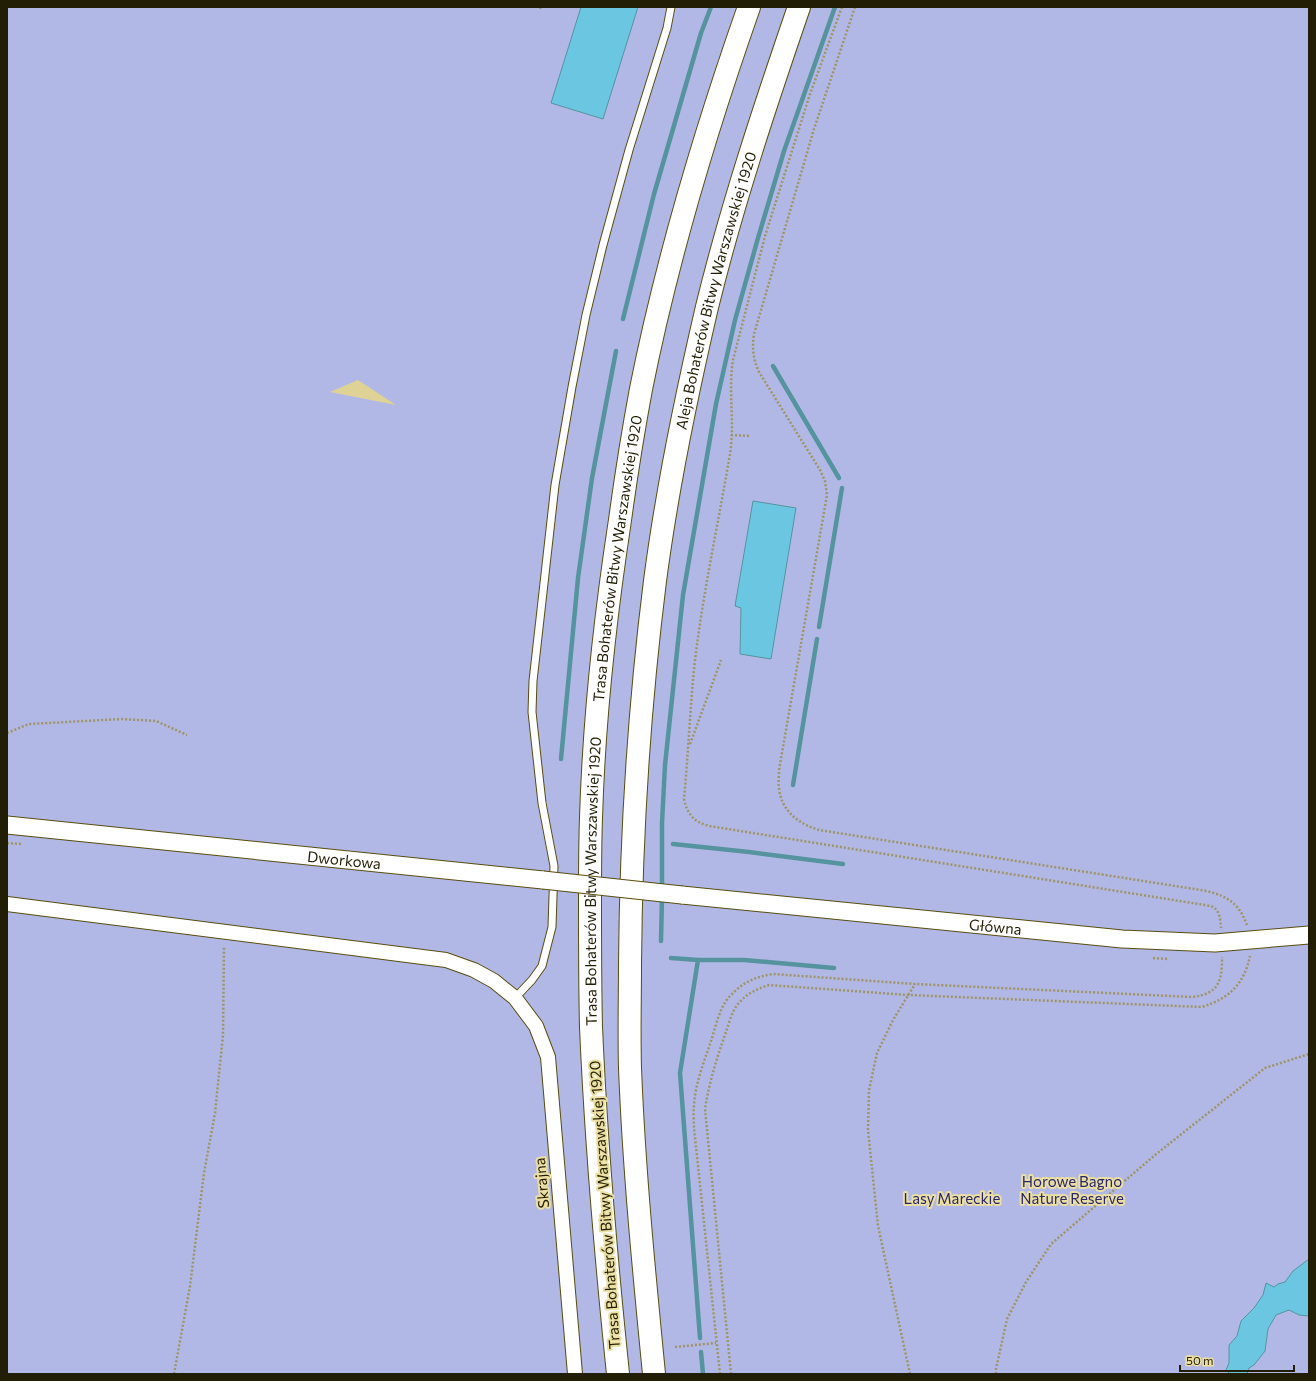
<svg xmlns="http://www.w3.org/2000/svg" width="1316" height="1381" viewBox="0 0 1316 1381" font-family="Commissioner,sans-serif">
<style>
.green{fill:#b2b8e6;fill-rule:evenodd}
.water{fill:#6bc7e1;stroke:#55949f}
.lines{fill:none;stroke-linecap:round;stroke-linejoin:round}
.stream{stroke:#55949f;stroke-width:4.5}
.service-casing{stroke:#584d0e;stroke-width:9}
.minor-casing{stroke:#584d0e;stroke-width:16}
.tertiary-casing{stroke:#584d0e;stroke-width:19}
.motorway-casing{stroke:#584d0e;stroke-width:24}
.path{stroke:#9e9564;stroke-width:2.5;stroke-dasharray:2 2;stroke-linecap:butt}
.service{stroke:#fff;stroke-width:7}
.minor{stroke:#fff;stroke-width:14}
.tertiary{stroke:#fff;stroke-width:17}
.motorway{stroke:#fff;stroke-width:22}
.tertiary-bridge-casing{stroke:#584d0e;stroke-width:19;stroke-linecap:butt}
.tertiary-bridge{stroke:#fff;stroke-width:17}
.labels{text-anchor:middle;dominant-baseline:central;stroke-width:4;stroke-linejoin:round;paint-order:stroke}
.street-label{font-size:15px;fill:#221e05;stroke:#ebdfa1}
.park-label{font-size:15px;fill:#282570;stroke:#ebdfa1}
</style>
<rect width="100%" height="100%" fill="#ded295"/>
<path class="green" d="M7,7H1309V1374H7ZM358,380L396,405L330,392Z"/>
<g class="water">
<polygon points="581,7 638,7 603,119 551,103"/>
<polygon points="753,501 796,508 771,659 740,654 741,608 735,606"/>
<polygon points="1309,1259 1309,1316 1299,1315 1289,1310 1276,1315 1268,1329 1265,1351 1254,1365 1249,1368 1247,1374 1230,1374 1226,1370 1229,1363 1229,1345 1237,1336 1241,1321 1254,1308 1263,1295 1266,1283 1274,1287 1278,1284 1285,1282 1293,1271"/>
</g>
<g class="lines">
<g class="stream">
<polyline points="623,319 654,194 701,33 711,7"/>
<polyline points="773,366 839,478"/>
<polyline points="819,627 842,488"/>
<polyline points="561,759 578,578 592,478 616,351"/>
<polyline points="793,785 817,639"/>
<polyline points="673,844 749,852 843,864"/>
<polyline points="662,889 662,823 665,765 683,595 716,404 735,320 758,238 784,151 835,7"/>
<polyline points="661,941 662,897"/>
<polyline points="671,958 698,960 680,1073 700,1338"/>
<polyline points="698,960 744,960 834,968"/>
<polyline points="701,1352 703,1374"/>
</g>
<g class="service-casing">
<polyline id="service" points="515,998 532,980 542,966 552,927 554,866 542,803 532,712 533,681 541,610 555,485 572,387 586,315 603,245 629,150 667,28 671,7"/>
</g>
<g class="minor-casing">
<polyline id="minor" points="7,904 446,960 474,970 494,981 515,998 536,1026 548,1057 575,1374"/>
</g>
<g class="tertiary-casing">
<g id="tertiary">
<path id="s1" d="M7,825L543,880"/>
<path id="s2" d="M682,895L1122,939L1215,943L1309,935"/>
</g>
</g>
<g class="motorway-casing">
<g id="motorway">
<path id="s3" d="M618,1374C606,1258 596,1143 591,1027C590,985 590,943 590,901C590,873 590,845 591,818C594,718 605,618 620,520C626,476 633,432 641,389C667,259 705,132 749,7"/>
<path id="s4" d="M654,1374C644,1272 634,1170 630,1068C629,1033 630,998 630,964C631,836 639,708 655,581C667,489 686,397 707,307C732,205 765,106 799,7"/>
</g>
</g>
<g class="path">
<polyline points="540,7 541,10"/>
<path d="M842,7L810,94L765,236L733,360C728,391 735,423 730,454C718,525 702,597 694,669C690,712 688,755 684,799C687,814 694,822 709,826L1211,906C1220,910 1220,918 1221,928"/>
<path d="M855,7L814,129L754,334C752,348 753,359 759,372L820,470L825,481L827,495L779,770C779,776 778,782 779,788C781,811 799,824 819,830L1207,891C1229,897 1239,904 1247,925"/>
<polyline points="731,435 751,436"/>
<polyline points="7,733 29,724 122,719 156,721 187,735"/>
<polyline points="690,744 721,660"/>
<polyline points="7,843 22,844"/>
<polyline points="1153,958 1168,959"/>
<polyline points="675,1347 716,1343"/>
<polyline points="174,1374 190,1286 204,1173 215,1113 223,1035 224,947"/>
<path d="M720,1374L694,1128C694,1121 693,1113 694,1106C695,1084 704,1062 711,1041C716,1026 719,1008 730,996C743,982 755,977 773,974L915,984L1192,997C1219,994 1222,981 1222,957"/>
<path d="M731,1374L705,1109C709,1083 717,1057 726,1032C729,1023 732,1011 738,1004C747,993 757,989 769,985L908,995L1202,1007C1230,998 1244,984 1250,956"/>
<polyline points="910,1374 878,1226 868,1130 869,1090 877,1053 893,1020 915,984"/>
<polyline points="996,1374 996,1369 1007,1319 1026,1282 1051,1244 1155,1155 1265,1068 1309,1054"/>
</g>
<use href="#service" class="service"/>
<use href="#minor" class="minor"/>
<use href="#tertiary" class="tertiary"/>
<use href="#motorway" class="motorway"/>
<g class="tertiary-bridge-casing">
<polyline id="tertiary-bridge" points="543,880 682,895"/>
</g>
<use href="#tertiary-bridge" class="tertiary-bridge"/>
</g>
<g class="labels">
<g class="street-label">
<text stroke="none"><textPath href="#s4" startOffset="1092">Aleja Bohaterów Bitwy Warszawskiej 1920</textPath></text>
<text stroke="none"><textPath href="#s3" startOffset="818">Trasa Bohaterów Bitwy Warszawskiej 1920</textPath></text>
<text stroke="none"><textPath href="#s1" startOffset="339">Dworkowa</textPath></text>
<text stroke="none"><textPath href="#s3" startOffset="494">Trasa Bohaterów Bitwy Warszawskiej 1920</textPath></text>
<text stroke="none"><textPath href="#s2" startOffset="315">Główna</textPath></text>
<text transform="translate(541 1183) rotate(-95)">Skrajna</text>
<text transform="translate(604 1205) rotate(-94)">Trasa Bohaterów Bitwy Warszawskiej 1920</text>
</g>
<g class="park-label">
<text x="1072" y="1181">Horowe Bagno<tspan x="1072" dy="17">Nature Reserve</tspan></text>
<text x="952" y="1198">Lasy Mareckie</text>
</g>
</g>
<rect width="1316" height="1381" fill="none" stroke="#221e05" stroke-width="16"/>
<path d="M1180 1365v6h114v-6" fill="none" stroke="#221e05" stroke-width="2"/>
<text x="1186" y="1365" font-size="12" fill="#221e05" stroke="#ebdfa1" stroke-width="3" paint-order="stroke">50 m</text>
</svg>
